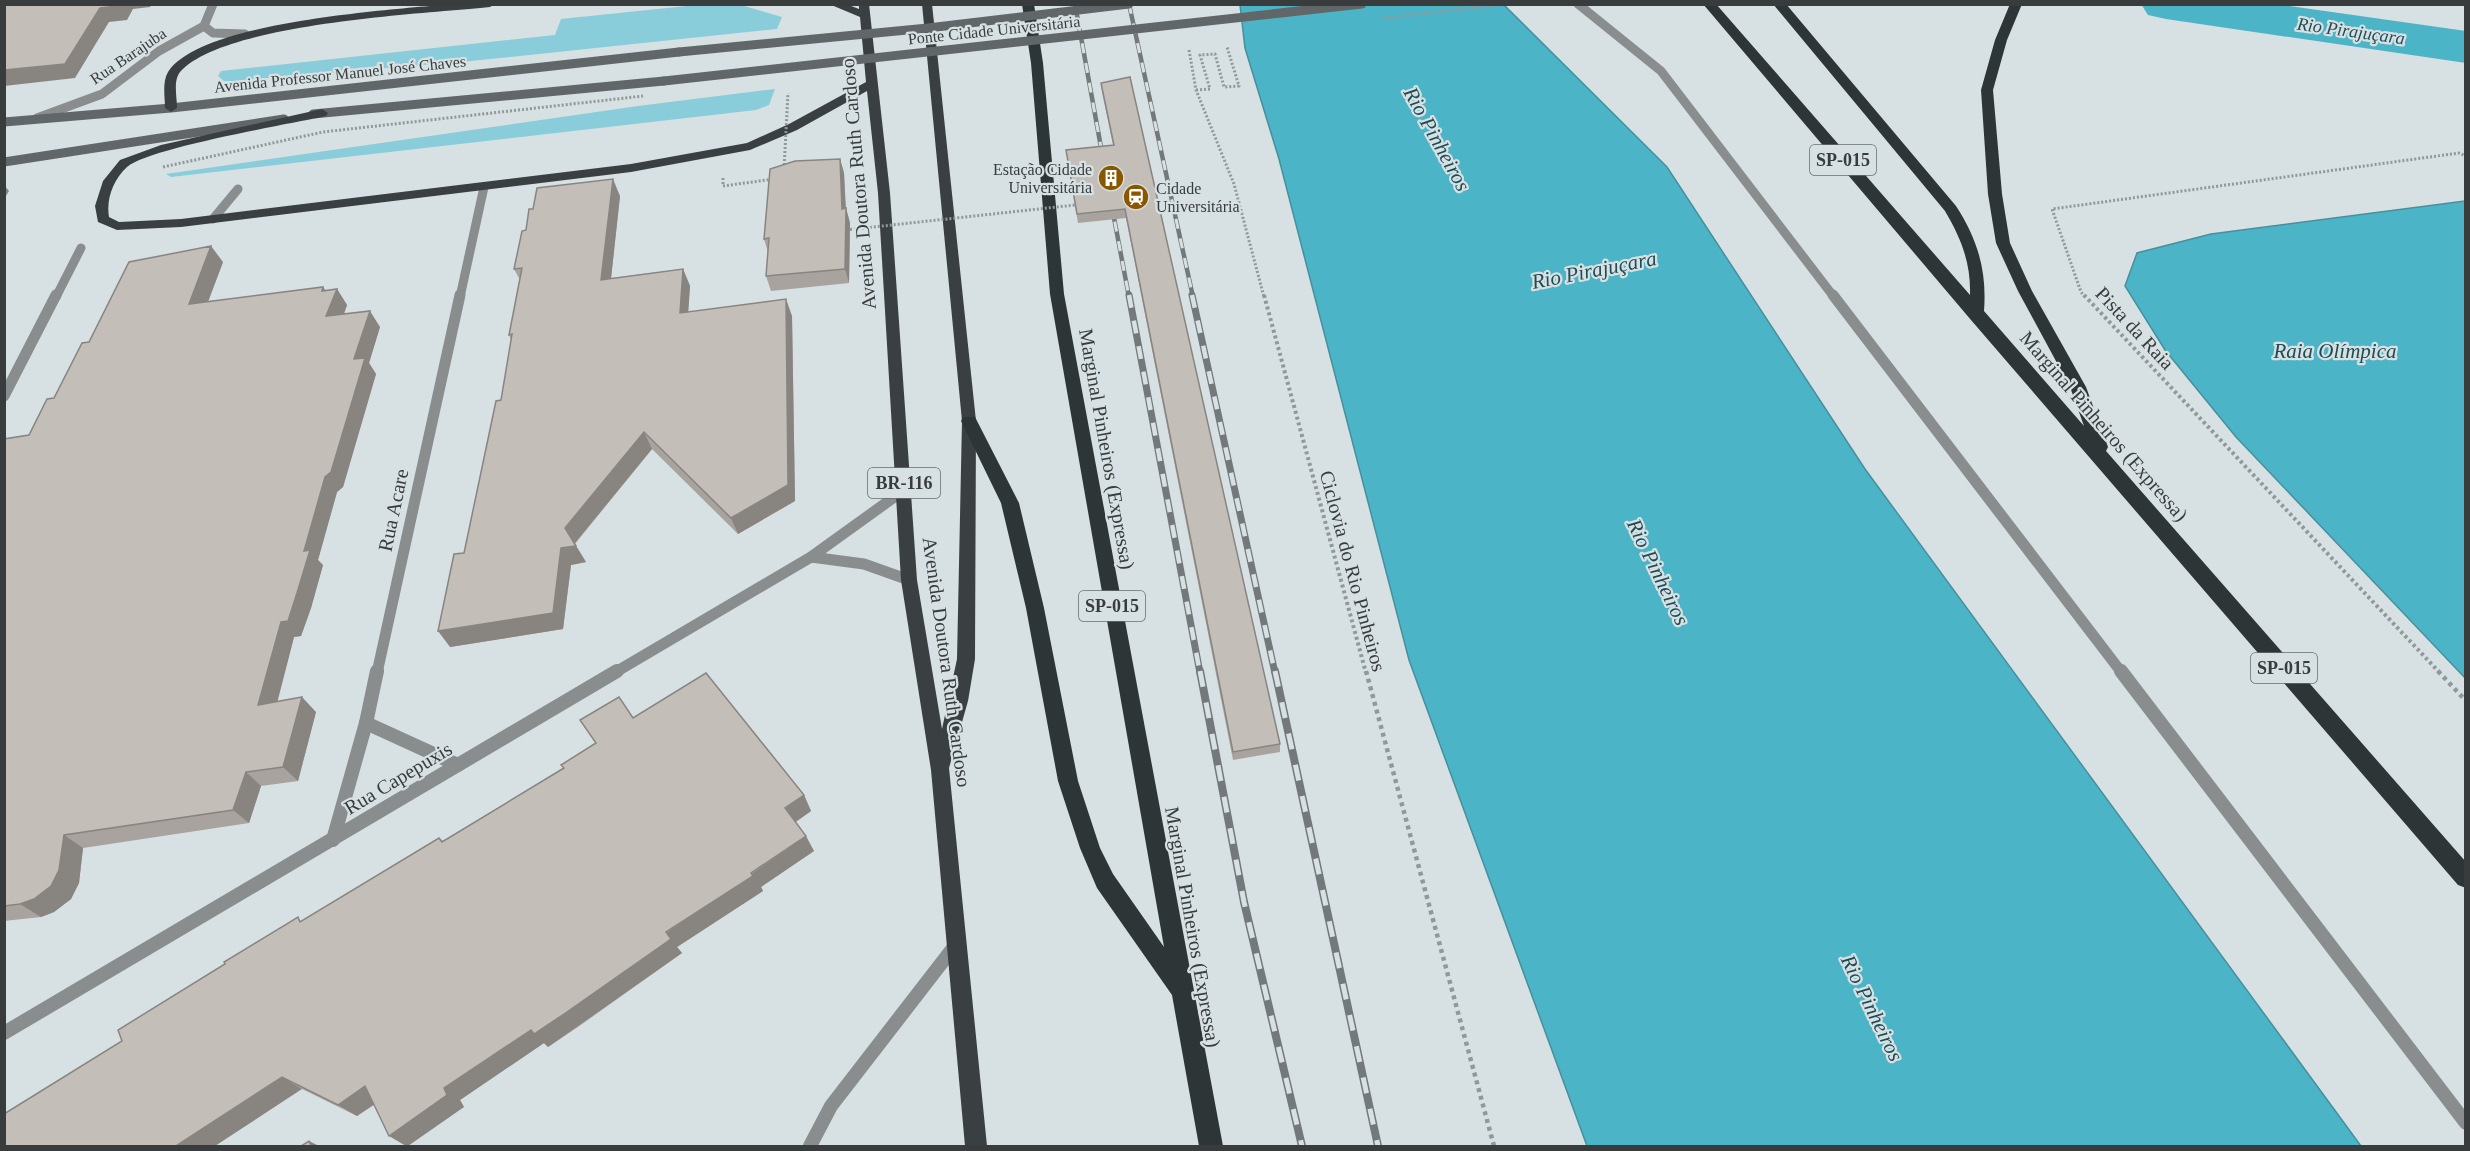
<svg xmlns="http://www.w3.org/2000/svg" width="2470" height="1151" viewBox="0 0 2470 1151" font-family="Georgia,serif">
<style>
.green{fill:#8acdda}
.water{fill:#4cb4c7;stroke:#46909d;stroke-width:1.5}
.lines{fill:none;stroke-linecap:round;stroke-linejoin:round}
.river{fill:#4cb4c7;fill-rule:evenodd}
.path-far2{stroke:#919899;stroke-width:3;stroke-dasharray:2 2;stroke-linecap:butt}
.path-far1{stroke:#919899;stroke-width:4;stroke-dasharray:3 3;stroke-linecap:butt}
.path{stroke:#919899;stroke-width:4.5;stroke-dasharray:4 4;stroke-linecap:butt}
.service-far2{stroke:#898d8e;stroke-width:9}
.service-far1{stroke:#898d8e;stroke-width:11}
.service{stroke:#898d8e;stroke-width:14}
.minor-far2{stroke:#898d8e;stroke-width:9}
.minor-far1{stroke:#898d8e;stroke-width:11}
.minor{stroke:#898d8e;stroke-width:14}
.secondary{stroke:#616768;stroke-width:9}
.trunk{fill:#3a4042;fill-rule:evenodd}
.motorway{fill:#2e3537;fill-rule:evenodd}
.rail-far2-casing{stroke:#73797a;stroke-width:4.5}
.rail-far1-casing{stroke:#73797a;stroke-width:7}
.rail-casing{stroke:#73797a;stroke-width:8}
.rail-far2{stroke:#d7e0e2;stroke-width:3;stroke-dasharray:10;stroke-linecap:butt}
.rail-far1{stroke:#d7e0e2;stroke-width:4.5;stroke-dasharray:13;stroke-linecap:butt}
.rail{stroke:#d7e0e2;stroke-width:5;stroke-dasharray:16;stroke-linecap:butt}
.path-bridge{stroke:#919899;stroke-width:3;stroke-dasharray:2 2;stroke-linecap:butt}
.secondary-bridge{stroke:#616768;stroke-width:9}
.wall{fill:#a8a39e}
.shaded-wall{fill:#888581}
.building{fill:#c3beb8;stroke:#888581;stroke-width:1.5}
.labels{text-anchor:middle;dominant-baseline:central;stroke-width:4.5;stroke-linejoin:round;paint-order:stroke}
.far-street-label{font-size:16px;fill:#383c3c;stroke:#d7e0e2}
.far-poi-label{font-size:16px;fill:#383c3c;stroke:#d7e0e2;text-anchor:end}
.far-water-label{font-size:18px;font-style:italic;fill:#1e4c54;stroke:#d7e0e2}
.shield{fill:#d7e0e2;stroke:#686d6e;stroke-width:1.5}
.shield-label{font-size:18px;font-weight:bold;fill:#383c3c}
.street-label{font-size:20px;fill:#383c3c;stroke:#d7e0e2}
.water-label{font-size:21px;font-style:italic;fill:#1e4c54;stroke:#d7e0e2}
</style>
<rect width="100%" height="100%" fill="#d7e0e2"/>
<g class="green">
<polygon points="741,5 782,17 777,29 471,61 233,81 224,81 218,76 221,71 555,35 561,19 696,5"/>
<polygon points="775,89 769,105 756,110 171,177 166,174 638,106"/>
</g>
<g class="water">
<polygon points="1240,5 1504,5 1667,167 1865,469 2361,1146 1587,1146 1409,660 1279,159 1245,48"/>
<polygon points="2465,201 2466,201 2465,678 2236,437 2165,350 2125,286 2137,253 2211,234"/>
</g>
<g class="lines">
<polygon class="river" points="2141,4 2276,4 2466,31 2466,63 2166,19 2148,15"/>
<g class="path-far2">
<polyline points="1189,50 1196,90 1234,184 1264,297"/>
<polyline points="1196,90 1210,89 1200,55 1215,54 1224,87 1239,86 1227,47"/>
<polyline points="723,178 723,186 774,179"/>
<polyline points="2085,297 2081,292 2052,209 2459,153 2466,156"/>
</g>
<g class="path-far1">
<polyline points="1264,295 1366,673"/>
<polyline points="2084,295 2440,673"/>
</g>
<g class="path">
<polyline points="1366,671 1494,1146"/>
<polyline points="2438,671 2466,701"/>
</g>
<g class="service-far2">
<polyline points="1578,4 1661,71 1834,297"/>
<polyline points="213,219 238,189"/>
</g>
<polyline class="service-far1" points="1833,295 2122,673"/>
<g class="service">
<polyline points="2121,671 2466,1123"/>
<polyline points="810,1146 831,1106 957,943"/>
</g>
<g class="minor-far2">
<polyline points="204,26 213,33 245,34"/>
<polyline points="37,118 102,94 159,51 204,26 213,4"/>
<polyline points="56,297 81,248"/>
<polyline points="460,297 484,187"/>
</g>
<g class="minor-far1">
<polyline points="4,396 56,295"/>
<polyline points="811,557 864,564 909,580"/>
<polyline points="377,673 460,295"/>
<polyline points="614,673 811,557 904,490"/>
</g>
<g class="minor">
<polyline points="366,723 458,765"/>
<polyline points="333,840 366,723 377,671"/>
<polyline points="4,1033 617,671"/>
</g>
<g class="secondary">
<polyline points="313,114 664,81"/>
<polyline points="4,122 171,108 679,52"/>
<polyline points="4,162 284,119"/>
</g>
<g class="trunk">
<path d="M451,4H495L490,7C422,14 224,23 180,72C173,81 177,97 177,108L171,112L165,108C165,97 162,82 168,72C201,21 392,10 451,4Z"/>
<path d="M829,4H846L859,9V4H869L890,193L917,580L942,729L957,659L962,421L922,4H932L976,421L975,659L968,701L949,768L987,1146H965L931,770L901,580L878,193L867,91L797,130L750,150L631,172L181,227L117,230L98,222L95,206L103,181L120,160L161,145L322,109L328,113L326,116C290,124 148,148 127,167C113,180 106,199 109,217L119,222L181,219L631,164L747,143L789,124L866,82L860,17Z"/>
</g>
<g class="motorway">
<polygon points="1022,4 1034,4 1043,63 1064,294 1223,1146 1199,1146 1172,995 1097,888 1080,848 1058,781 1026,608 1001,503 961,421 963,417 975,417 1019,503 1044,608 1078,781 1100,848 1113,874 1164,947 1050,294 1031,63"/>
<path d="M1703,4H1716L1970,295C1971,263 1961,238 1945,211L1773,4H1786L1956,206C1978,240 1987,271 1984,311L2084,426L2070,387L2018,291L1996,243L1988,194L1981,90L1995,40L2010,4H2022L2007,40L1993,90L2002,194L2010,243L2032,291L2086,387L2108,447L2106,451L2466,862V888L2458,885L1971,320Z"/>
</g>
<g class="rail-far2-casing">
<g id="rail-far2">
<polyline points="1075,4 1104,164"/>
<polyline points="1129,4 1193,297"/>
<polyline points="1111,202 1129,297"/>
</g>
</g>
<g class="rail-far1-casing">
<g id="rail-far1">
<polyline points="1129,295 1200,673"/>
<polyline points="1192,295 1275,673"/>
</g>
</g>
<g class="rail-casing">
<g id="rail">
<polyline points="1200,671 1244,902 1302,1146"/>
<polyline points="1275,671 1378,1146"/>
</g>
</g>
<use href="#rail-far2" class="rail-far2"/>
<use href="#rail-far1" class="rail-far1"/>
<use href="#rail" class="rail"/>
<g class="path-bridge">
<polyline points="1384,18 1507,4"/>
<polyline points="163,167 323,132 643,96"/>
<polyline points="784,169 788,93"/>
<polyline points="846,230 1075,205"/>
</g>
<g class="secondary-bridge">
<polyline points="679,52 928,28 1129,4"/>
<polyline points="664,81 1362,4"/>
</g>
</g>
<g class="wall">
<polygon points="1101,83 1280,744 1280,752 1233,760 1126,218 1078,223 1066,150 1113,145 1102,92"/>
<polygon points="840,159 844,173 846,208 850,223 849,283 771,291 766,276 768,252 764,239"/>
<polygon points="620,196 611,278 683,269 690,286 688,312 792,316 795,501 738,534 652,449 575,544 586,562 571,565 563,629 450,647 464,553 501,400 511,340 509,335 520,280 514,269 526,230 533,209"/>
<polygon points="223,262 208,302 323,287 326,291 337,289 347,305 344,314 380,327 369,363 376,374 343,487 337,492 318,560 323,565 311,608 301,636 294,637 277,701 316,712 298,781 261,786 249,823 83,848 79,883 71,899 54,912 41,917 4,921 4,439 29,435 54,398 89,342"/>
<polygon points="633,718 804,795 811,811 795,822 814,851 761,887 763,891 677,947 682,953 578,1027 548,1047 544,1043 460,1100 464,1107 374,1105 357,1116 302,1089 122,1041 303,921 439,838 443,841 564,768"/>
</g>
<g class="shaded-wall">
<polygon points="118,4 152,4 150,7 133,9 127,20 109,22 75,78 4,86 4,70 100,8"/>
<polygon points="840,159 844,173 846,218 846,208 850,223 849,283 845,269"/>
<polygon points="613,179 620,196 609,297 601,280"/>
<polygon points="4,185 9,191 4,199"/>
<polygon points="211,246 223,262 201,320 189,304"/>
<polygon points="683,269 690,286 687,330 680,313"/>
<polygon points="323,287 332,301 337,289 347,305 337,333 326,316 322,291"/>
<polygon points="786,299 792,316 795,501 738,534 731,518"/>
<polygon points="370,311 380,327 369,363 376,374 343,487 337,492 318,560 323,565 311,608 301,636 294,637 273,719 258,705 281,622 304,551 354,359"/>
<polygon points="644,432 652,449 574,544 565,528"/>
<polygon points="576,546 586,562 571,565 563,629 450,647 438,631 561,548"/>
<polygon points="302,697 316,712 298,781 283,767"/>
<polygon points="246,772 261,786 249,823 233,810"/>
<polygon points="804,795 811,811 793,824 785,808"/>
<polygon points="64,835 83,848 79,883 71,899 54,912 41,917 20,904"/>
<polygon points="806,836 814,851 761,887 763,891 677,947 682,953 548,1047 544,1043 460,1100 464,1107 408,1146 406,1146 389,1136 444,1088"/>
<polygon points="282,1077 302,1089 215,1146 176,1146"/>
<polygon points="365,1086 383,1098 357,1116 338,1105"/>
<polygon points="309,1141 319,1146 311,1146"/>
</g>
<g class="building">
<polygon points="4,4 118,4 117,6 100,8 65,64 4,70"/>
<polygon points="1130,77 1280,744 1233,752 1125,209 1077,214 1066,150 1114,145 1101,83"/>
<polygon points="840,159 842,209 846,208 845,269 766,276 769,238 764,239 770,169 795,161"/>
<polygon points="613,179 601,280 683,269 680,313 786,299 788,485 731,518 644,432 565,528 576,546 561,548 553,613 438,631 454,554 464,553 496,401 501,400 512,334 509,335 522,268 514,269 522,231 526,230 529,209 533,209 537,188"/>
<polygon points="211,246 189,304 323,287 322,291 337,289 326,316 370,311 354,359 365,358 331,472 325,477 304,551 310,550 297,593 288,621 281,622 258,705 302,697 283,767 246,772 233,810 64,835 59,870 51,886 34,899 20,904 4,906 4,439 29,435 47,399 54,398 82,343 89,342 129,262"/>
<polygon points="706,673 804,795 785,808 806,836 751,873 753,876 666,932 671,939 564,1014 534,1034 531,1030 444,1088 447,1095 389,1136 365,1086 338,1105 282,1077 176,1146 4,1146 4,1114 122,1041 118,1030 225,964 224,962 298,917 300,922 439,838 442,842 564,768 561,765 596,743 580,720 619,697 633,718"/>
<polygon points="309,1141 311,1146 301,1146"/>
</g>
<defs>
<g id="building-disc" transform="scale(1.35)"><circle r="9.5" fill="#8a5701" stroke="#d7e0e2"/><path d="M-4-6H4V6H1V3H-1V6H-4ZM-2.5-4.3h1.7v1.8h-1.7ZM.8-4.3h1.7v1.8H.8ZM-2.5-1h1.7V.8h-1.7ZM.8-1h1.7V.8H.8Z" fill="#fff"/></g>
<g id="station-disc" transform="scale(1.35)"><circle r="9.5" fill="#8a5701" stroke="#d7e0e2"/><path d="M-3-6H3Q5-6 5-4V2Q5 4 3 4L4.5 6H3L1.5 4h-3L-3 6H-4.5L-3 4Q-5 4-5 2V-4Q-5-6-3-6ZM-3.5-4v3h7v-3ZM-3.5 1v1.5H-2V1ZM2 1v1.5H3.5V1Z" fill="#fff"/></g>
</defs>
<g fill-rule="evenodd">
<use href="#building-disc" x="1111" y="178"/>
<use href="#station-disc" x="1136" y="197"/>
</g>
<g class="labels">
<g class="far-street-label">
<text transform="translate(994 30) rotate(-6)">Ponte Cidade Universitária</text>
<text transform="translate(128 56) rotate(-34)">Rua Barajuba</text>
<text transform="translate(340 74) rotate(-6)">Avenida Professor Manuel José Chaves</text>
</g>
<g class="far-poi-label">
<text x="1092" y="169">Estação Cidade<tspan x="1092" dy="18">Universitária</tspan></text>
<text x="1156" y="188" text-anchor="start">Cidade<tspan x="1156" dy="18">Universitária</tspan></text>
</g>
<g class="far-water-label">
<text transform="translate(2351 31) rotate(8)">Rio Pirajuçara</text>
</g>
<g class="shield">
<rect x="1810" y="145" width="66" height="30" rx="4.5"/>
<rect x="868" y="468" width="72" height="30" rx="4.5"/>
<rect x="1079" y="591" width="66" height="30" rx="4.5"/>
<rect x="2251" y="653" width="66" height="30" rx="4.5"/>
</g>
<g class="shield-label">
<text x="1843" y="160">SP-015</text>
<text x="904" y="483">BR-116</text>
<text x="1112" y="606">SP-015</text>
<text x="2284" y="668">SP-015</text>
</g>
<g class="street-label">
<text transform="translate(858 184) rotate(-95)">Avenida Doutora Ruth Cardoso</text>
<text transform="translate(2135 328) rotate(47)">Pista da Raia</text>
<text transform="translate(2104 426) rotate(49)">Marginal Pinheiros (Expressa)</text>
<text transform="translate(1107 449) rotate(80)">Marginal Pinheiros (Expressa)</text>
<text transform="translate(393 510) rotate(-78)">Rua Acare</text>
<text transform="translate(1353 571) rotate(75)">Ciclovia do Rio Pinheiros</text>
<text transform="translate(947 662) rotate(82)">Avenida Doutora Ruth Cardoso</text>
<text transform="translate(398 778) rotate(-31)">Rua Capepuxis</text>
<text transform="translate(1193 927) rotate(80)">Marginal Pinheiros (Expressa)</text>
</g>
<g class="water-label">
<text transform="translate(1437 139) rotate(61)">Rio Pinheiros</text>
<text transform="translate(1594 270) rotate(-11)">Rio Pirajuçara</text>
<text x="2335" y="351">Raia Olímpica</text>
<text transform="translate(1658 572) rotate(64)">Rio Pinheiros</text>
<text transform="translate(1872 1008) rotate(64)">Rio Pinheiros</text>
</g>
</g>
<rect width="2470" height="1151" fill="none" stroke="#383c3c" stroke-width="12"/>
</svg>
